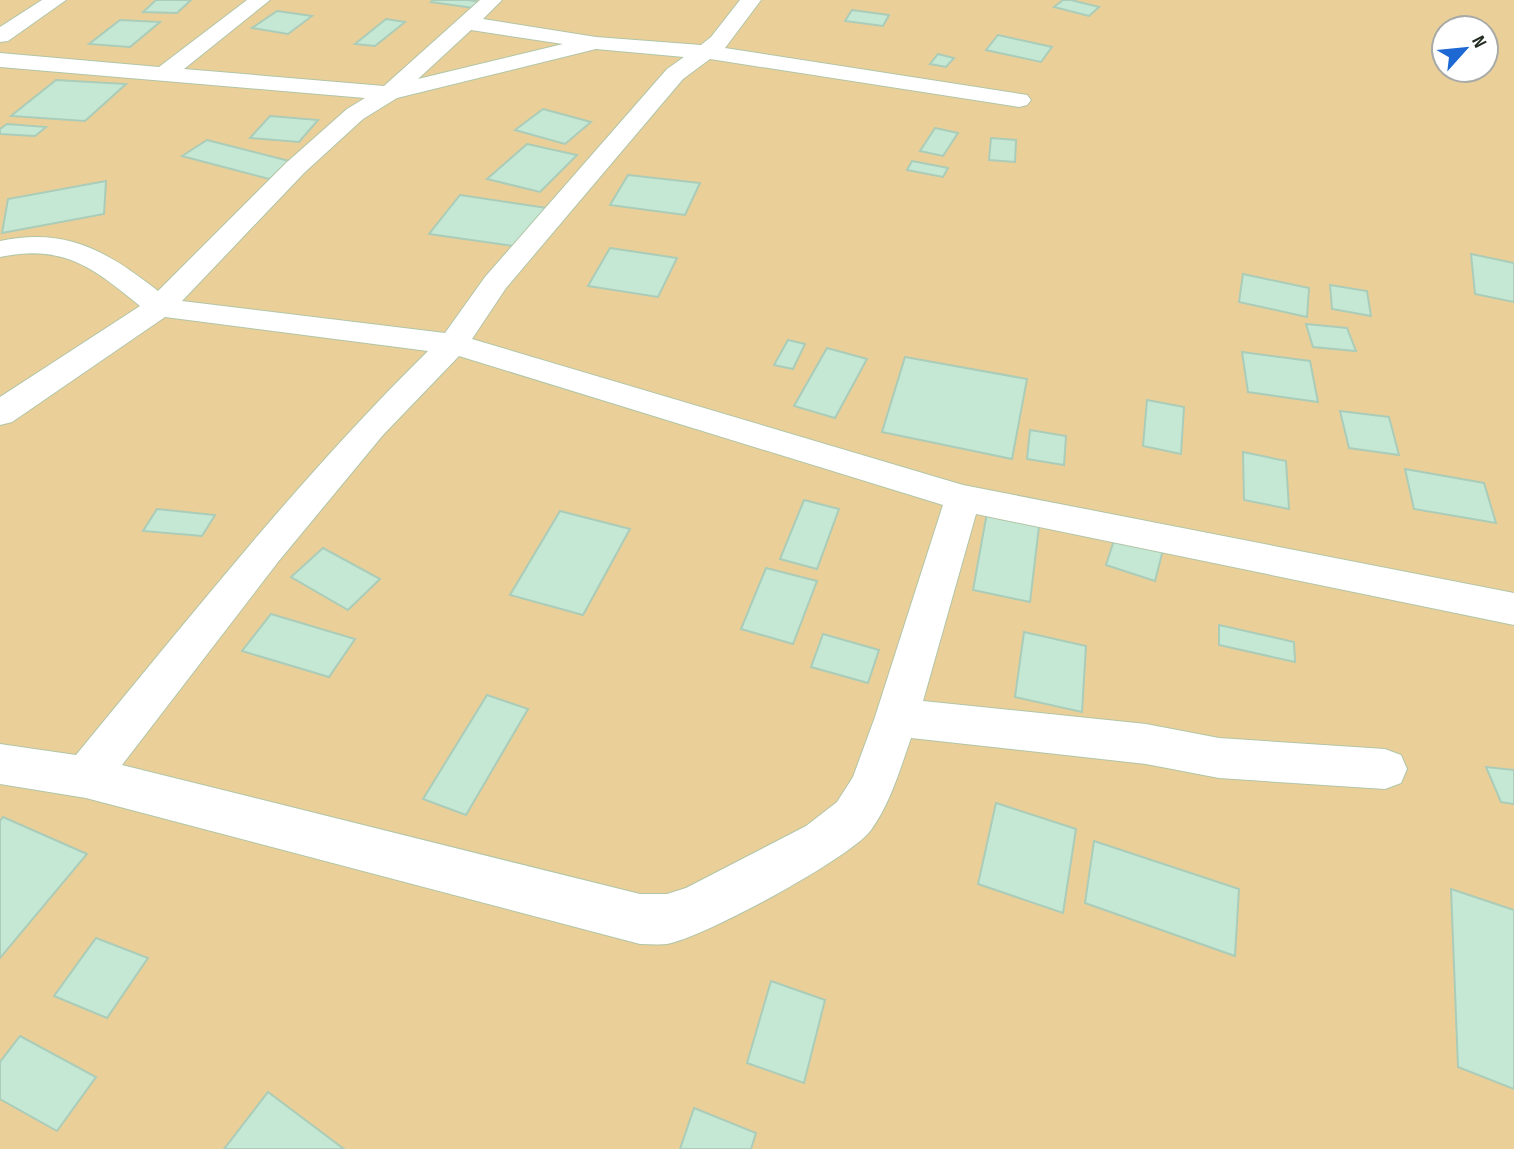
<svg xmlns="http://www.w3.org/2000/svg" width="1514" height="1149" viewBox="0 0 1514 1149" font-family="'Sofia Sans Condensed',sans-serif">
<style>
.green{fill:#ead098;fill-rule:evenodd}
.building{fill:#c5e8d4;stroke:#aaccb9;stroke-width:2}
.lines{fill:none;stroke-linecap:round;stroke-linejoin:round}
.street-casing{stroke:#b1c5a7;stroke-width:2}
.street{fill:#fff;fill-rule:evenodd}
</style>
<rect width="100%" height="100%" fill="#e8fdde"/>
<path class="green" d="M0,0H1514V1149H0ZM1444,28H1486V70H1444Z"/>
<g class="building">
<polygon points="156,0 191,0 177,13 143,12"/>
<polygon points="433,0 468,0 481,2 473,8 431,2"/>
<polygon points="1063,0 1071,0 1099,7 1089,16 1054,7"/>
<polygon points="852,10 889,15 883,26 845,21"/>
<polygon points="277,11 312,16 288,34 252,28"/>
<polygon points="386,19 405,22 375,46 355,44"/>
<polygon points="120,20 160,22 130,47 89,44"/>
<polygon points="998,35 1052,47 1041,62 986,50"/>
<polygon points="938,54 954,58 946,67 930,64"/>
<polygon points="56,80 126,84 85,121 11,116"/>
<polygon points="543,109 591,122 565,144 515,130"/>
<polygon points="270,116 318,120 299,142 250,138"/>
<polygon points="7,124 46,127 35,136 0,134 0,129"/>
<polygon points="935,128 958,133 943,156 920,151"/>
<polygon points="991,138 1016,140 1015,162 989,160"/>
<polygon points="207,140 293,162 269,179 182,156"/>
<polygon points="527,144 577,155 540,192 487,179"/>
<polygon points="912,161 948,168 943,177 907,170"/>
<polygon points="628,175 700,183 685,215 610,205"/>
<polygon points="106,181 104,214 2,233 8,199"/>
<polygon points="460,195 547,208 520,247 429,234"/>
<polygon points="610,248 677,258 658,297 588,286"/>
<polygon points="1471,254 1514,263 1514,302 1475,294"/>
<polygon points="1243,274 1309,288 1307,317 1239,302"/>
<polygon points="1330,285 1367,291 1371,316 1332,309"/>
<polygon points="1306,324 1347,328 1356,351 1313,347"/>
<polygon points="788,340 805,344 793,369 774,365"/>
<polygon points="827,348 867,359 835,418 794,406"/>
<polygon points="1242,352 1310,361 1318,402 1248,392"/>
<polygon points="905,357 1027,379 1012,459 882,432"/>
<polygon points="1147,400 1184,407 1181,454 1143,446"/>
<polygon points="1340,411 1389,417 1399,455 1349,448"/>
<polygon points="1030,430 1066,436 1064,465 1027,459"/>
<polygon points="1243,452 1286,461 1289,509 1244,500"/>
<polygon points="1405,469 1484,483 1496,523 1414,509"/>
<polygon points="804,500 839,509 817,569 780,559"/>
<polygon points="988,507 1040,518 1030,602 973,590"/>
<polygon points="157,509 215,515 202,536 143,531"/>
<polygon points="560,511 630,529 583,615 510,595"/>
<polygon points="1116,534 1163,550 1155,581 1106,565"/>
<polygon points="323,548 380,579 348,610 291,577"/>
<polygon points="766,568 817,581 793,644 741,629"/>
<polygon points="271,614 355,639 329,677 242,651"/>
<polygon points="1219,625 1294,642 1295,662 1219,645"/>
<polygon points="1024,632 1086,646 1082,712 1015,697"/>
<polygon points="823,634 879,650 868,683 811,667"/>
<polygon points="487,695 528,709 466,815 423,799"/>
<polygon points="1486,767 1514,770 1514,804 1501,802"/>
<polygon points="996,803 1076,829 1063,913 978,884"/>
<polygon points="3,817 87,854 0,958 0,821"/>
<polygon points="1094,841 1239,889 1235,956 1085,903"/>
<polygon points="1451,889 1514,910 1514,1089 1458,1067"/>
<polygon points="96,938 148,958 107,1018 54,996"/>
<polygon points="771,981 825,1000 804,1083 747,1063"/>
<polygon points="20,1036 96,1077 57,1131 0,1099 0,1062"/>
<polygon points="268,1092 344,1149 224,1149"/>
<polygon points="694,1108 756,1133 751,1149 680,1149"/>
</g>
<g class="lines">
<g class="street-casing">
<g id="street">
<polygon points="42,0 66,0 8,41 0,42 0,27"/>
<path d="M247,0H270L184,69L384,86L480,0H502L483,19L596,37L701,45L711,37L740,0H761L725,48L1027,95L1031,100L1027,105L1019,107L710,59L683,79L506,288L472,339L963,485L1514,593V625L976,514L923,701L1146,724L1219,738L1385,749L1401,755L1407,769L1401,783L1385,789L1219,778L1146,764L911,738C900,769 891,802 871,830C851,858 702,938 667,944C658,945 649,944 640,944L86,798L0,784V744L76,755C190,617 301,476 428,351L165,317L12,422L0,425V397L140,306C92,267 64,244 0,257V241C66,227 107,251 158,291L286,163L347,109L365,98L0,67V53L159,67ZM471,30L563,44L418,79ZM596,49L684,57L667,69L485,277L445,333L182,301L304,173L363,119L397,98ZM459,356L943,505L875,717L853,777L837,802L806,826L686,888L667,894H640L122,765L278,562L383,435Z"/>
</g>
</g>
<use href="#street" class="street"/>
</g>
<g transform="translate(1465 49) rotate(63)"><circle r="33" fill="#ffffff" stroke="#a7aaa6" stroke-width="2"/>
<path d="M0-5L12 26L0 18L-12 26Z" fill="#1d68d3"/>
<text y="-10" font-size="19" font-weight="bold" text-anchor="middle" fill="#242b20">N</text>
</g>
</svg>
